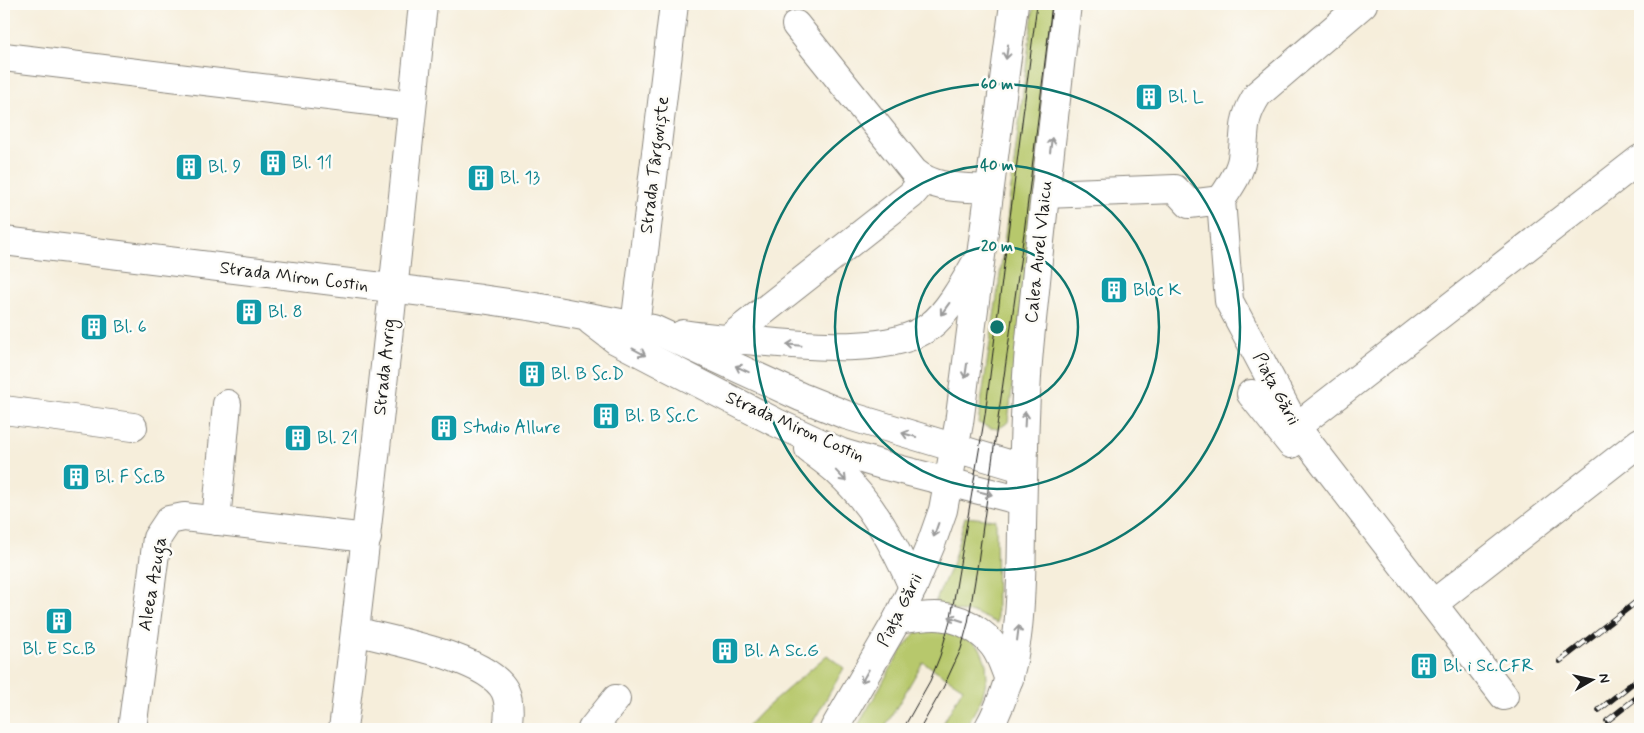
<svg xmlns="http://www.w3.org/2000/svg" width="1644" height="733" viewBox="0 0 1644 733" font-family="Mynerve,sans-serif">
<style>
.green{fill:#b7c86c;stroke:#6a7244}
.lines{fill:none;stroke-linecap:round;stroke-linejoin:round}
.minor-casing{stroke:#89857c;stroke-width:30}
.major-casing{stroke:#89857c;stroke-width:30}
.minor{stroke:#fff;stroke-width:28}
.major{stroke:#fff;stroke-width:28}
.tram{stroke:#1c1c1c;stroke-width:1}
.rail-casing{stroke:#1c1c1c;stroke-width:5.5}
.rail{stroke:#fdfcf7;stroke-width:4;stroke-dasharray:11;stroke-linecap:butt}
.oneway{stroke:#999}
.ring{fill:none;stroke:#0f766e;stroke-width:2.5}
.labels{text-anchor:middle;dominant-baseline:central;stroke-width:5;stroke-linejoin:round;paint-order:stroke}
.culture-label{font-size:18px;fill:#0d838f;stroke:#fdfcf7;text-anchor:start}
.street-label{font-size:18px;fill:#1c1c1c;stroke:#fdfcf7}
.centre{fill:#0f766e;stroke:#fdfcf7;stroke-width:2.5}
.ring-label{font-size:15px;text-anchor:middle;font-weight:bold;fill:#0f766e;stroke:#fdfcf7;stroke-width:5;stroke-linejoin:round;paint-order:stroke}
</style>
<rect width="100%" height="100%" fill="#fdfcf7"/>
<filter id="ink" filterUnits="userSpaceOnUse"><feTurbulence type="fractalNoise" baseFrequency=".02" numOctaves="2"/><feDisplacementMap in="SourceGraphic" scale="10" xChannelSelector="R" yChannelSelector="G"/><feConvolveMatrix kernelMatrix="1 2 1 2 8 2 1 2 1" color-interpolation-filters="sRGB"/></filter>
<filter id="wash" filterUnits="userSpaceOnUse"><feTurbulence type="fractalNoise" baseFrequency=".0096" numOctaves="4" result="noise"/><feDisplacementMap in="SourceGraphic" scale="20" xChannelSelector="R" yChannelSelector="G"/><feGaussianBlur stdDeviation="1.12" result="paint"/><feColorMatrix in="noise" values="0 0 0 0 0 0 0 0 0 0 0 0 0 0 0 0 0 1.4 0 .05"/><feComposite in="paint" operator="in"/></filter>
<g filter="url(#wash)">
<rect width="100%" height="100%" fill="#f6eedb"/>
<g class="green">
<path d="M1034,4H1060L1008,422C997,432 991,429 978,423L999,283Z"/>
<polygon points="965,517 996,520 997,623 975,613 932,609 953,562"/>
<polygon points="937,627 956,631 980,648 986,663 987,678 982,698 965,729 940,729 963,688 923,662 884,729 856,729 899,654 915,633"/>
<polygon points="827,655 844,668 809,729 745,729 761,712"/>
</g>
</g>
<g filter="url(#ink)">
<g class="lines">
<g class="minor-casing">
<g id="minor">
<path d="M796,25L914,172C935,190 963,187 989,189"/>
<polyline points="4,57 412,106"/>
<polyline points="1045,194 1175,189 1189,204 1221,200 1229,301 1296,427 1504,696"/>
<path d="M1221,200C1229,188 1240,173 1242,158C1246,130 1241,120 1258,94L1363,4"/>
<polyline points="635,326 674,4"/>
<polyline points="728,339 911,195 924,180"/>
<polyline points="1251,394 1291,444"/>
<polyline points="4,410 133,427"/>
<polyline points="1296,427 1640,159"/>
<polyline points="216,521 227,404"/>
<polyline points="1433,604 1640,442"/>
<path d="M355,631C392,641 488,657 505,691C510,702 509,718 507,729"/>
<polyline points="132,729 157,538 169,520 184,517 367,538"/>
<path d="M343,729C373,488 398,246 423,4"/>
<polyline points="592,729 616,699"/>
</g>
</g>
<g class="major-casing">
<g id="major">
<polyline points="4,241 481,299 535,307 653,329 801,397 846,415 1022,468"/>
<polyline points="591,321 616,340 662,364 777,423 842,453 886,466 1022,501"/>
<path d="M683,334C707,338 731,339 755,341C803,345 890,356 930,326C948,313 966,280 977,261"/>
<path d="M809,449C818,456 828,463 837,471C872,503 894,544 913,587"/>
<path d="M897,620C929,615 951,611 978,631C986,637 992,642 997,651C1002,659 1005,670 1009,679"/>
<polyline points="834,729 897,620 913,587 931,544 943,510 959,423 1014,4"/>
<path d="M988,729C1023,667 1021,596 1022,527C1023,476 1024,426 1027,376C1029,341 1034,305 1037,270C1046,181 1057,93 1067,4"/>
</g>
</g>
<use href="#minor" class="minor"/>
<use href="#major" class="major"/>
<g class="tram">
<polyline points="903,729 930,681 940,656 951,617 985,415 1037,4"/>
<polyline points="920,729 943,688 961,649 968,623 978,562 1024,233 1052,4"/>
</g>
<g class="rail-casing">
<g id="rail">
<polyline points="1560,661 1640,599"/>
<polyline points="1599,710 1640,677"/>
<polyline points="1607,721 1640,695"/>
</g>
</g>
<use href="#rail" class="rail"/>
</g>
<defs><path id="oneway-shaft" d="M-6 0H5M1.5-3L5.5 0L1.5 3" fill="none" stroke-width="1.6" stroke-linecap="round" stroke-linejoin="round" transform="scale(1.25)"/></defs>
<g class="oneway">
<use href="#oneway-shaft" transform="translate(1007 52) rotate(98)"/>
<use href="#oneway-shaft" transform="translate(1051 145) rotate(-83)"/>
<use href="#oneway-shaft" transform="translate(945 309) rotate(126)"/>
<use href="#oneway-shaft" transform="translate(794 345) rotate(-175)"/>
<use href="#oneway-shaft" transform="translate(639 352) rotate(28)"/>
<use href="#oneway-shaft" transform="translate(742 369) rotate(-155)"/>
<use href="#oneway-shaft" transform="translate(966 371) rotate(98)"/>
<use href="#oneway-shaft" transform="translate(1025 419) rotate(-87)"/>
<use href="#oneway-shaft" transform="translate(909 435) rotate(-164)"/>
<use href="#oneway-shaft" transform="translate(841 476) rotate(46)"/>
<use href="#oneway-shaft" transform="translate(985 493) rotate(14)"/>
<use href="#oneway-shaft" transform="translate(936 530) rotate(109)"/>
<use href="#oneway-shaft" transform="translate(956 619) rotate(-162)"/>
<use href="#oneway-shaft" transform="translate(1018 633) rotate(-83)"/>
<use href="#oneway-shaft" transform="translate(865 676) rotate(120)"/>
</g>
</g>
<g class="ring">
<circle cx="997" cy="327" r="81"/>
<circle cx="997" cy="327" r="162"/>
<circle cx="997" cy="327" r="243"/>
</g>
<defs>
<g id="building-square" transform="scale(1.4375)"><rect x="-9" y="-9" width="18" height="18" rx="4" fill="#0f9aa8" stroke="#fdfcf7"/><path d="M-4-6H4V6H1V3H-1V6H-4ZM-2.5-4.3h1.7v1.8h-1.7ZM.8-4.3h1.7v1.8H.8ZM-2.5-1h1.7V.8h-1.7ZM.8-1h1.7V.8H.8Z" fill="#fff"/></g>
</defs>
<g fill-rule="evenodd">
<use href="#building-square" x="1149" y="97"/>
<use href="#building-square" x="273" y="163"/>
<use href="#building-square" x="189" y="167"/>
<use href="#building-square" x="481" y="178"/>
<use href="#building-square" x="1114" y="290"/>
<use href="#building-square" x="249" y="312"/>
<use href="#building-square" x="94" y="327"/>
<use href="#building-square" x="532" y="374"/>
<use href="#building-square" x="606" y="416"/>
<use href="#building-square" x="444" y="428"/>
<use href="#building-square" x="298" y="438"/>
<use href="#building-square" x="76" y="477"/>
<use href="#building-square" x="59" y="621"/>
<use href="#building-square" x="725" y="651"/>
<use href="#building-square" x="1424" y="666"/>
</g>
<g class="labels">
<g class="culture-label">
<text x="1168" y="97">Bl. L</text>
<text x="292" y="163">Bl. 11</text>
<text x="208" y="167">Bl. 9</text>
<text x="500" y="178">Bl. 13</text>
<text x="1133" y="290">Bloc K</text>
<text x="268" y="312">Bl. 8</text>
<text x="113" y="327">Bl. 6</text>
<text x="551" y="374">Bl. B Sc.D</text>
<text x="625" y="416">Bl. B Sc.C</text>
<text x="463" y="428">Studio Allure</text>
<text x="317" y="438">Bl. 21</text>
<text x="95" y="477">Bl. F Sc.B</text>
<text x="59" y="649" text-anchor="middle">Bl. E Sc.B</text>
<text x="744" y="651">Bl. A Sc.G</text>
<text x="1443" y="666">Bl. i Sc.CFR</text>
</g>
<g class="street-label">
<text transform="translate(655 165) rotate(-83)">Strada Târgoviște</text>
<text transform="translate(1039 252) rotate(-84)">Calea Aurel Vlaicu</text>
<text transform="translate(294 277) rotate(7)">Strada Miron Costin</text>
<text transform="translate(385 367) rotate(-84)">Strada Avrig</text>
<text transform="translate(1276 389) rotate(62)">Piața Gării</text>
<text transform="translate(795 427) rotate(24)">Strada Miron Costin</text>
<text transform="translate(153 584) rotate(-80)">Aleea Azuga</text>
<text transform="translate(900 610) rotate(-63)">Piața Gării</text>
</g>
</g>
<circle cx="997" cy="327" r="8" class="centre"/>
<g class="ring-label">
<text x="997" y="89">60 m</text>
<text x="997" y="170">40 m</text>
<text x="997" y="251">20 m</text>
</g>
<rect width="1644" height="733" fill="none" stroke="#fdfcf7" stroke-width="20"/>
<g transform="translate(1592 680) rotate(81)" stroke="#fdfcf7" stroke-width="4" paint-order="stroke">
<path d="M0-4L9 19L0 12L-9 19Z" fill="#1c1c1c"/>
<text y="-8" font-size="14" font-weight="bold" text-anchor="middle" fill="#1c1c1c">N</text>
</g>
</svg>
